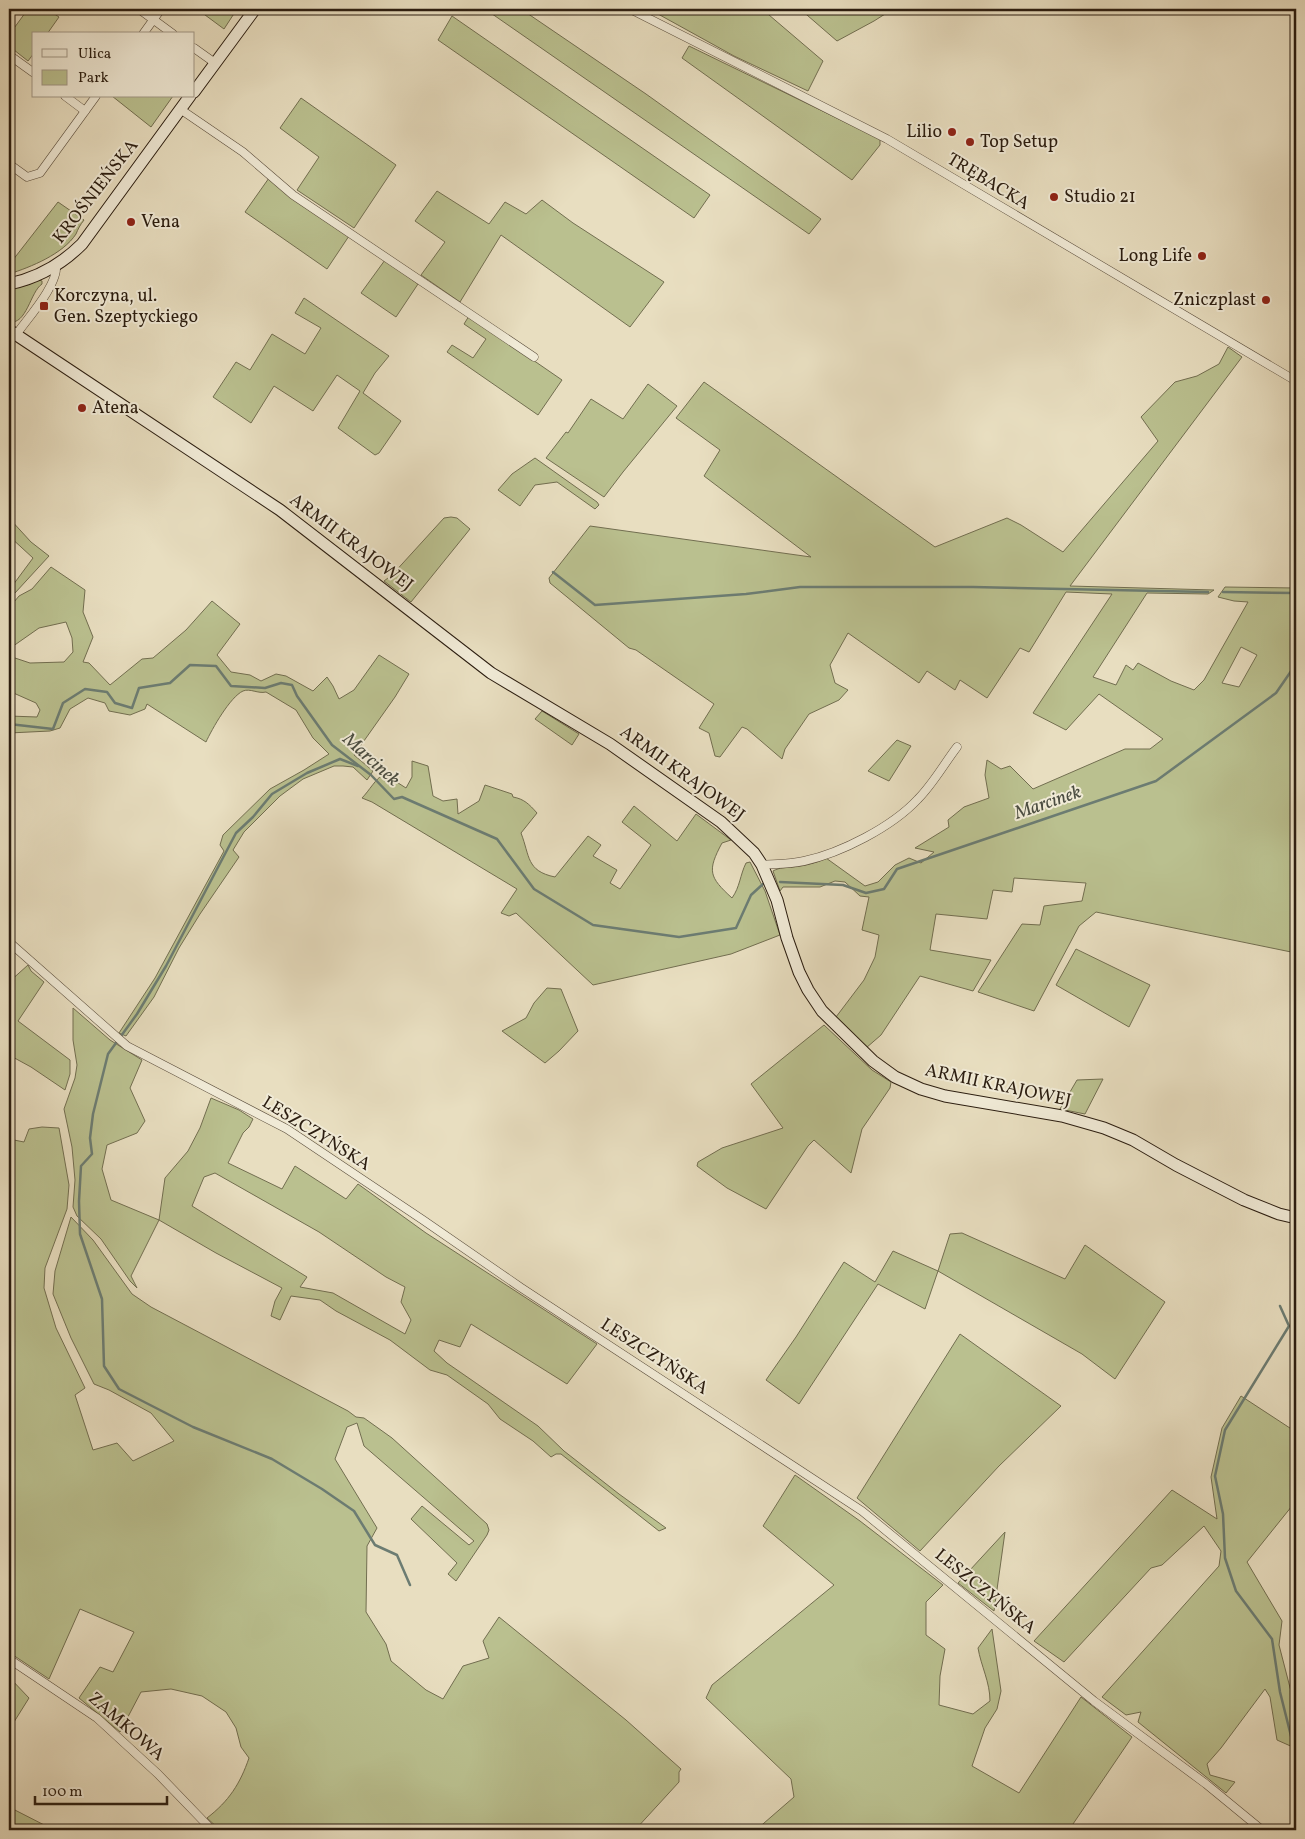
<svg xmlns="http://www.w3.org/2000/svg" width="1305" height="1839" viewBox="0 0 1305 1839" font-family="Vollkorn,serif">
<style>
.green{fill:#bac08f;stroke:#726e50;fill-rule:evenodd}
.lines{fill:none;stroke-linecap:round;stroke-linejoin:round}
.stream{stroke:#6c7c72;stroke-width:2.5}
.street-casing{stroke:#5a4d3c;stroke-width:9}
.secondary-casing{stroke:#2b1d10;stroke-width:13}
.street{stroke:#f0ead6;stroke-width:8}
.secondary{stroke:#f0ead6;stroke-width:11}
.poi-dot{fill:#8f2418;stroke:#f0ead6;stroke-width:2}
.labels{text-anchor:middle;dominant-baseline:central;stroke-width:4;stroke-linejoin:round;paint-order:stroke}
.poi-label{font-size:18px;fill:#2b1d10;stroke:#f0ead6;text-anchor:start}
.street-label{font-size:18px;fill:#2b1d10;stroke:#f0ead6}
.water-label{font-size:19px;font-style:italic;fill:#4b4d41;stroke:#f0ead6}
</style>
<rect width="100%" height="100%" fill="#e8dec0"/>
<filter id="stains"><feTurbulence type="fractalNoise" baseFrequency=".004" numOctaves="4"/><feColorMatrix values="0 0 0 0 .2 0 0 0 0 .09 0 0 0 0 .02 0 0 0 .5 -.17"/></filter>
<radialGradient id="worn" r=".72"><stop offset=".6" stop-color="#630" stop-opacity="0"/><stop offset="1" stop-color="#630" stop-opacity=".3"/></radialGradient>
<g class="green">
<polygon points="28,9 47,9 59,17 47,34 34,34 34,53 28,61 9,46 9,35"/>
<polygon points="197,9 237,9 224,29"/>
<polygon points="485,9 521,9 646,94 821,219 809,234"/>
<polygon points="649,9 762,9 823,61 808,91 734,56"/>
<polygon points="800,9 893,9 874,21 837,41"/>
<polygon points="452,16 710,195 694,218 438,40"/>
<polygon points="689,46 880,139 880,145 852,180 682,58"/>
<polygon points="112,96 173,96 151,127"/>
<polygon points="301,98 396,165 354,228 297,190 319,157 280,128"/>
<polygon points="269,178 349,236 327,269 245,212"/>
<polygon points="437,191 489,224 505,202 526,214 542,200 573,223 664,282 630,327 501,235 460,302 421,275 445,242 415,221"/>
<path d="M58,202L84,220C80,225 78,229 76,234C63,254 31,267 9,274V265Z"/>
<polygon points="385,260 418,284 396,317 361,293"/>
<path d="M39,280L42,281V284C30,292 27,325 9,322V289L27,285Z"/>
<polygon points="304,298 389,356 375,373 363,393 401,421 379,453 375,455 338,428 360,391 337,375 313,411 274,386 251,423 213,397 236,362 250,370 272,334 305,354 321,328 295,313"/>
<polygon points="469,316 562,380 538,415 447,352 452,345 473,358 486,339 464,324"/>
<path d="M1228,347L1242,357L1070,586L1214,590L1208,594L1147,593L1093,677L1116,685L1126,665L1133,670L1138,663L1171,681L1194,690L1204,680L1248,602L1234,601L1218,597L1225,587L1296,588V953L1096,912L1079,926L1034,1011L978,992L1022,924L1040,925L1044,906L1082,901L1086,883L1014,878L1012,892L993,890L987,919L936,914L930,950L991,960L973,991L920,976L881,1035L866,1048L836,1017L864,980L875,957L879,935L862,930L869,897L860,896L845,882L835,881L820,887H783L780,891L773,871C780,867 786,868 793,867C805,866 816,863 826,858L865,886L878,882L895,865L909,858L921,863L934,852L915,848L949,827L948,820L964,807L989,798L985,775L987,760L1001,769L1010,766L1033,789L1125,749H1150L1163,739L1099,694L1066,730L1033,713L1112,594L1066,592L1029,652L1020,648L987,698L960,680L955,690L927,671L919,683L848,633L830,665L835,683L848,690L839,700L809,714L785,749L782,759L747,729L742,727L720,757L715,756L709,733L699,728L714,704L636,650L629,648L550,583L549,578L590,526L811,557L704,476L720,450L676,418L704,382L935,547L1007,518L1021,525L1063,552L1158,441L1141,417L1175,382L1197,376L1219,364ZM1241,647L1257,655L1239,687L1222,683Z"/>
<polygon points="648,384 677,406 623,472 604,497 546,458 566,432 568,433 591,399 623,419"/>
<polygon points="535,458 597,502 599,505 595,509 557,482 535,485 520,506 498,490 512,474"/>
<polygon points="451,517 457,518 470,529 411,602 384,581 392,575 444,518"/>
<polygon points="9,518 31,542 49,556 15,593 10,589 33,558 9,536"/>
<path d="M51,567L85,590L83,612L93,637L83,662L89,663L110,685L142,659L153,658L186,630L212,601L240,624L217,655L231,672L250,675L261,681L276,674L286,676L313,691L327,677L333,686L339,699L354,690L379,655L409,674L395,697L354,755L373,771L367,780L353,767L343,766H334L303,779L280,796L244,832L233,850L239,857L200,914L179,948L154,997L126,1036L119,1033L155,978L224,851L220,845L223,835L270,789L304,770L329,754L313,738L296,710L266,692C258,694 250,688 243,691C230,697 212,729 206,742L147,704L145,709L130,715L109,711L105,703L88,698L70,709L60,728L50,731L9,733V716L37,717L40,710L36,703L9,691V656L30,663L64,662L73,652L72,638L66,622L39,628L9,649V608L19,596L32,589Z"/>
<polygon points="542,711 579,734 572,745 535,719"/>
<polygon points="897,740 911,746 889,781 868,771"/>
<path d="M412,761L428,766L433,796L443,801L457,799L458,814L479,801L485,785L512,794L513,797C524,799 529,804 537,813L521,833C530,856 526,871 555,877L588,836L601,845L593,856L617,870L610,883L620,889L651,845L622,822L634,806L677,841L696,814L731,840L722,843C707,871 709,877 732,898C740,887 740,875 746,863L750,862L765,891L780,935L731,954L593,985L516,913L509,916L501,913L517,889L372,802L362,798C369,791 376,778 384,774L406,788L412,777Z"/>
<polygon points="1076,949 1150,985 1129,1027 1056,985"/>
<polygon points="28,965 31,971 44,982 18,1021 70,1060 70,1074 65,1090 31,1067 9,1055 9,982"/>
<polygon points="547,988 561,989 578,1031 559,1051 545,1063 502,1031 526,1018 534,1003"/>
<path d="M73,1008L110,1040L142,1060L130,1088L145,1121L137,1133L107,1145L102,1169L111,1200L159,1220L165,1178L188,1151L200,1128L211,1098L239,1110L253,1119L249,1127L243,1133L228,1163L282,1189L295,1166L346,1199L358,1184L426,1233L597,1344L567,1384L471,1324L460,1347L439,1340L434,1351L447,1363L538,1426L564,1451L619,1494L666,1528L659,1531L561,1454H556L551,1457L533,1441L500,1419L488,1404L447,1375L430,1370L390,1340L336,1311L320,1300L291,1296L280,1320L271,1316L275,1301L282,1288L216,1253L159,1220L131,1276L137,1288L130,1281L101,1239L77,1216L73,1207L75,1180L72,1147L64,1109L75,1078L77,1065L73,1040ZM215,1173L319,1232L386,1277L405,1287L401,1302L411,1320L405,1334L333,1293L300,1287L307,1277L192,1206L204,1177Z"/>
<polygon points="824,1025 872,1070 891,1082 890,1088 862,1129 851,1173 814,1140 808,1146 766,1209 727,1188 697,1166 698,1162 722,1148 783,1128 751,1084"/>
<polygon points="1103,1079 1085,1114 1060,1109 1077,1080"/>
<path d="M42,1127L59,1128L69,1185L67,1209L45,1268L44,1288L56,1328L85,1388L75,1395L93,1450L117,1443L133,1461L174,1441L151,1413L109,1390L94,1384L71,1338L53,1294L55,1271L71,1217L93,1240L132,1294L151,1307L348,1411L356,1417L364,1418L392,1438L487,1524L489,1530L487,1535L456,1581L448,1574L457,1563L411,1519L422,1506L469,1545L474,1541L364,1446L357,1423L347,1427L335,1459L377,1528L367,1546L366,1612L386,1644L391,1661L426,1690L443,1699L463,1666L489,1658L483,1641L499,1617L626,1720L681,1769L679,1772V1782L635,1830H220L207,1818C229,1801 240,1784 249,1758L241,1747L236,1728L226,1712L202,1696L171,1689L141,1692L120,1732L79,1698L100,1667L113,1672L134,1632L80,1609L49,1679L10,1653L9,1651V1139L24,1142L29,1129Z"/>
<polygon points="962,1233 1065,1279 1085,1245 1165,1302 1115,1379 1082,1354 938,1271 925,1309 878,1284 799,1404 766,1380 796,1337 844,1262 875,1282 893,1251 938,1271 950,1234"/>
<polygon points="960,1334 1061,1406 999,1466 920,1551 857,1498"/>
<polygon points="1241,1396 1296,1432 1296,1469 1291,1479 1296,1483 1296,1501 1247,1562 1282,1621 1279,1645 1294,1703 1295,1748 1277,1740 1270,1697 1265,1689 1221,1748 1207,1764 1210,1775 1235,1782 1226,1793 1138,1722 1141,1712 1126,1715 1102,1697 1219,1566 1221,1551 1204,1526 1162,1565 1151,1568 1064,1662 1034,1641 1172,1490 1217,1519 1211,1477 1222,1428"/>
<path d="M795,1475L860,1521L943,1585L926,1602V1635L945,1649L940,1676L939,1705L973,1714L990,1701C990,1682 981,1666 978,1648L992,1629L1001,1691L997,1709L985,1728L972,1766L1019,1793L1081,1697L1132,1737L1073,1824L1082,1830H756L794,1797L791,1779L706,1698L712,1685L834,1585L763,1526Z"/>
<polygon points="1005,1532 994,1611 958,1583"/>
<polygon points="9,1677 29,1698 9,1730"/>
<polygon points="9,1807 54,1830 9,1830"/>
</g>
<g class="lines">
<g class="stream">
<polyline points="553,572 595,605 746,594 800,587 973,587 1208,592"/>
<polyline points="1223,592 1296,593"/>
<polyline points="9,724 53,729 63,703 85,689 107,692 115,703 132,708 139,688 170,683 190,665 216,666 231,686 265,688 281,683 292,685 297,696 332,745 371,775 394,799 402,797 497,839 534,889 593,925 679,937 736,928 751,895 763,884"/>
<polyline points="358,766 340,759 307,773 272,794 253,817 236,833 166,966 137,1014 108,1054 93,1114 90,1138 92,1154 81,1166 79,1201 80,1234 102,1299 104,1366 119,1389 193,1427 272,1459 322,1489 354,1511 375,1545 397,1555 410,1585"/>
<polyline points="780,882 843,885 866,893 884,889 897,869 1156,781 1276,693 1296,664"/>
<polyline points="1280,1306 1289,1326 1225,1430 1215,1476 1223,1514 1225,1558 1236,1591 1272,1639 1280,1692 1293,1744 1296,1771"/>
</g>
<g class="street-casing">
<g id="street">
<polyline points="139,9 173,34"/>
<polyline points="630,9 887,139 1296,381"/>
<polyline points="143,34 161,9"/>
<polyline points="194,48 215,63"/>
<polyline points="9,55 34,73"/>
<polyline points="65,96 85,111"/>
<polyline points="180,109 243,152 293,195 534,357"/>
<polyline points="9,164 27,177 40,173 96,96"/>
<path d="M16,335C27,319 58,285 56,266"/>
<path d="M762,865C776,864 791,864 804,861C841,853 892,827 918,799C933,784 944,764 957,747"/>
<polyline points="9,942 127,1046 287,1129 423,1220 520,1287 862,1511 1094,1701 1206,1784 1262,1830"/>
<polyline points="9,1659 97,1718 158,1774 212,1830"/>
</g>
</g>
<g class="secondary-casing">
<g id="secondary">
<polyline points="194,92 255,9"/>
<path d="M9,284C38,278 61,265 82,244L190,96"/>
<polyline points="9,330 280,510 491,673 610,744 721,822 754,853 762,865 777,900 787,938 799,972 808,990 822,1011 873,1061 895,1077 921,1089 945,1096 1062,1116 1104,1128 1133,1140 1176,1165 1244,1200 1279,1214 1296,1218"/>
</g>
</g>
<use href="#street" class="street"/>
<use href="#secondary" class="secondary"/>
</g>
<g class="poi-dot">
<circle cx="952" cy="132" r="5"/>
<circle cx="970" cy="142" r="5"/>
<circle cx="1054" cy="197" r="5"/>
<circle cx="131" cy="222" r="5"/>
<circle cx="1202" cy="256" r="5"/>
<circle cx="1266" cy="300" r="5"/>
<rect x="39" y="301" width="10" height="10" rx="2.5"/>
<circle cx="82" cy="408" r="5"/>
</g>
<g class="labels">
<g class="poi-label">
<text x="942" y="132" text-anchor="end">Lilio</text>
<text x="980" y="142">Top Setup</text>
<text x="1064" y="197">Studio 21</text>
<text x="141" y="222">Vena</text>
<text x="1192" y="256" text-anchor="end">Long Life</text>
<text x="54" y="296">Korczyna, ul.<tspan x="54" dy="21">Gen. Szeptyckiego</tspan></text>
<text x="1256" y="300" text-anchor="end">Zniczplast</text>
<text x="92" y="408">Atena</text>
</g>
<g class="street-label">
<text transform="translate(988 182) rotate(31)">TRĘBACKA</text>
<text transform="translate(96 192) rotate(-52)">KROŚNIEŃSKA</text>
<text transform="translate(351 543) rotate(37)">ARMII KRAJOWEJ</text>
<text transform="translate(682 774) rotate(36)">ARMII KRAJOWEJ</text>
<text transform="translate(998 1086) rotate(12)">ARMII KRAJOWEJ</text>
<text transform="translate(316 1134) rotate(32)">LESZCZYŃSKA</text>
<text transform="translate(654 1357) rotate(33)">LESZCZYŃSKA</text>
<text transform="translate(985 1592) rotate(39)">LESZCZYŃSKA</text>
<text transform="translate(126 1727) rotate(41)">ZAMKOWA</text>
</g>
<g class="water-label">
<text transform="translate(371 760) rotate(42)">Marcinek</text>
<text transform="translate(1048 803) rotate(-19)">Marcinek</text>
</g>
</g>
<rect width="1305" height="1839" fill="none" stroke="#e8dec0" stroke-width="30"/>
<rect x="10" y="10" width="1285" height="1819" fill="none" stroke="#2b1d10" stroke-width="2.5"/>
<rect x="15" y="15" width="1275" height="1809" fill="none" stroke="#2b1d10"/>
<rect x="32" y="32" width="162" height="65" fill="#f0ead6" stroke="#a19887"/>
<rect x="42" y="49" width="25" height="8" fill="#f0ead6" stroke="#a19887"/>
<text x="78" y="58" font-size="15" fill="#2b1d10">Ulica</text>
<rect x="42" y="70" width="25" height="15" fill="#bac08f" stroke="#a19887"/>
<text x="78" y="82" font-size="15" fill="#2b1d10">Park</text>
<path d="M35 1796v8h132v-8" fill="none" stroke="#2b1d10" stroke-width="2.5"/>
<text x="42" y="1796" font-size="15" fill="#2b1d10" stroke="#f0ead6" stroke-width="4" paint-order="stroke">100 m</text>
<rect width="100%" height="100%" filter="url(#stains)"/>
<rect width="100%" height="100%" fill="url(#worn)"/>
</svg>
